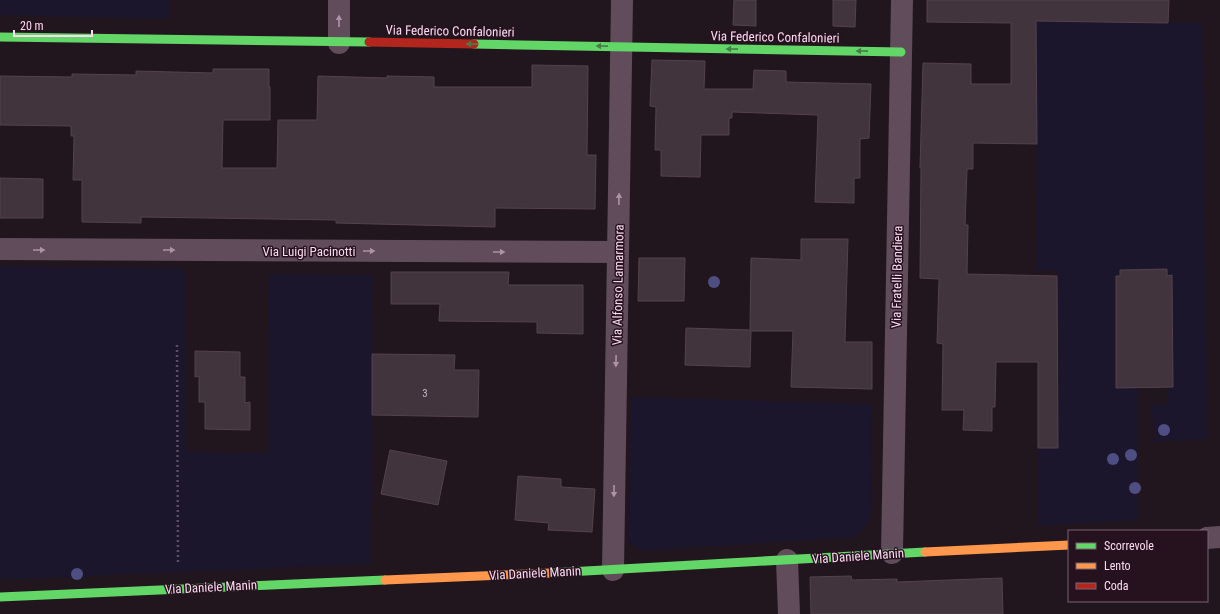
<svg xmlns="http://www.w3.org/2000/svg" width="1220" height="614" viewBox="0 0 1220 614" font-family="'Roboto Condensed',sans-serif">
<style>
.green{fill:#1b162c}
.building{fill:#42343d;stroke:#54424d}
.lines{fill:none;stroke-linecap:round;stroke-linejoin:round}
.path{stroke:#5c4e64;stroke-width:2.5;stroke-dasharray:2 3;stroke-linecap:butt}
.street{stroke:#614c5c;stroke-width:22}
.fast{stroke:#63d668;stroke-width:9}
.slow{stroke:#ff974d;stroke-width:9}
.jam{stroke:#b3261e;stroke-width:9}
.tree{fill:#4f4e82}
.oneway{fill:#ae93a6}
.oneway2{fill:#477e47}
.labels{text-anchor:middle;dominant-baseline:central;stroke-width:3;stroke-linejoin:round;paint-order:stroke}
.number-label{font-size:11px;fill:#cdb0c4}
.street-label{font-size:13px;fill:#fbdaf1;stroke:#25121e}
</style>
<rect width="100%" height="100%" fill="#21161d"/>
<g class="green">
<polygon points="0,0 170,0 169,19 0,15"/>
<polygon points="1036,21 1203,23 1207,439 1154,442 1152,404 1167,404 1167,387 1173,387 1171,275 1167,276 1167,269 1120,270 1117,388 1138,388 1138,520 1038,526 1038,448 1058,448 1057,271 1037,271"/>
<polygon points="0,266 181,268 186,274 186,452 268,453 269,274 373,275 371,564 0,580"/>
<polygon points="631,397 872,404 871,514 868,524 855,537 643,551 628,542"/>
</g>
<g class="building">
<polygon points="734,0 756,0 756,26 733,25"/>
<polygon points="833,0 856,0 855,27 833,26"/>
<polygon points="927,0 1169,0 1168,23 1036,21 1037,144 973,143 973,169 967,169 965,225 968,225 967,274 1057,276 1058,448 1038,448 1038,362 996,362 995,407 992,407 992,431 963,430 964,410 942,410 943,344 937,343 939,279 920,278 921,168 920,168 923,63 971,64 971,84 1011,84 1011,23 927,22"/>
<polygon points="652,60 705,61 704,89 753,89 754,70 786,71 786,82 871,84 869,138 860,139 860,178 854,178 854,203 815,202 818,115 732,112 732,118 729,118 729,135 701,135 700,177 661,176 661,150 655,150 656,107 650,106"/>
<polygon points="532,65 588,66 587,155 596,155 595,209 495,208 495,227 336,223 336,220 141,217 141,223 82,222 82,180 73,180 74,136 71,136 71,126 0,125 0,76 72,77 72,74 136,75 136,71 213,73 213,69 269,69 269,87 270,87 270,120 223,120 222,168 277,168 278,120 317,120 318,76 387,78 387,76 434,77 434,87 532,87"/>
<polygon points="0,178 43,179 43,218 0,218"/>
<polygon points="801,239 848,239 845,342 872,342 872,389 791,387 793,331 751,331 750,367 685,365 686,328 750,330 751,258 801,260"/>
<polygon points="639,258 685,258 684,301 638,301"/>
<polygon points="1167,269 1167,276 1172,275 1173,387 1116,388 1116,276 1120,276 1120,270"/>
<polygon points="391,272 509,272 508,285 583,285 583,334 537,333 537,322 439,321 440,304 391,304"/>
<polygon points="195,351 240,352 240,377 245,377 245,403 250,402 250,430 205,429 205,402 199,402 199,376 195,377"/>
<polygon points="372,354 455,355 454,370 479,370 478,417 372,415"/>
<polygon points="390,450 447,461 438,505 381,494"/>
<polygon points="518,476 561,479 561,487 595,489 592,532 548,530 549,523 515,520"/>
<polygon points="851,576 852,580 897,579 897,582 1002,578 1003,614 811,614 810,577"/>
</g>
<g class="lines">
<polyline class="path" points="177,345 178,564"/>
<g class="street">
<polyline points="339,0 339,43"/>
<polyline points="0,249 618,252"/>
<polyline points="1207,538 1220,537"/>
<polyline points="892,553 902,0"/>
<polyline points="787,560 789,614"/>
<polyline points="613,570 622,0"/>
</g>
<g class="fast">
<polyline points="0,37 369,42"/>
<polyline points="474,44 901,52"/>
<polyline points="550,573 925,552"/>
<polyline points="0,597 385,580"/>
</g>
<g class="slow">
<polyline points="925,552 1069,545"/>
<polyline points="385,580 550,573"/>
</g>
<polyline class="jam" points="369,42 474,44"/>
</g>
<g class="tree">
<circle cx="714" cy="282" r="6"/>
<circle cx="1164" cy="430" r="6"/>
<circle cx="1131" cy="455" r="6"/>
<circle cx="1113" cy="459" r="6"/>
<circle cx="1135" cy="488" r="6"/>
<circle cx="77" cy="574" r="6"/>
</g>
<defs><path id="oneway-solid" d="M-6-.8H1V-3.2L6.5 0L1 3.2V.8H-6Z"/></defs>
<g class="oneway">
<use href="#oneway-solid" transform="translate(339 21) rotate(-90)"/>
<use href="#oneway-solid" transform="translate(619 199) rotate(-89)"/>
<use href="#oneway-solid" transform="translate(39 250)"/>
<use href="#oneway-solid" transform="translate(169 250)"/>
<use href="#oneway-solid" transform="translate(369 251)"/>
<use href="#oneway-solid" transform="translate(499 252)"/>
<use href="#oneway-solid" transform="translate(616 361) rotate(91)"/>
<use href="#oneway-solid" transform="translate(614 491) rotate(91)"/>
</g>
<g class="oneway2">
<use href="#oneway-solid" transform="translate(472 44) rotate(-179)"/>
<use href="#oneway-solid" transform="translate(602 46) rotate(-179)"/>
<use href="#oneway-solid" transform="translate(732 49) rotate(-179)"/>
<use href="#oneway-solid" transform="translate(862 51) rotate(-179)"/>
</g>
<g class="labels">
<g class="number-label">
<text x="425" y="393">3</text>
</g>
<g class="street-label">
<text transform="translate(450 31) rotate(1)">Via Federico Confalonieri</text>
<text transform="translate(775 37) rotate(1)">Via Federico Confalonieri</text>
<text x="309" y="251">Via Luigi Pacinotti</text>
<text transform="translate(897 277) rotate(-89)">Via Fratelli Bandiera</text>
<text transform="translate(618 285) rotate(-89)">Via Alfonso Lamarmora</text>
<text transform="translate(858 556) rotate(-4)">Via Daniele Manin</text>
<text transform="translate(535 573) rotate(-3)">Via Daniele Manin</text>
<text transform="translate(211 587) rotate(-3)">Via Daniele Manin</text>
</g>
</g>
<rect x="1068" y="530" width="140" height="72" fill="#25121e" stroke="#7b6272"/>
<rect x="1076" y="543" width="20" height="6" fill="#63d668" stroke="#7b6272"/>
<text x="1104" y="550" font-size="12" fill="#fbdaf1">Scorrevole</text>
<rect x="1076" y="563" width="20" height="6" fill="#ff974d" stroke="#7b6272"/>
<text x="1104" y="570" font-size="12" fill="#fbdaf1">Lento</text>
<rect x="1076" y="583" width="20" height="6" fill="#b3261e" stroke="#7b6272"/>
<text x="1104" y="590" font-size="12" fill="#fbdaf1">Coda</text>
<path d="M14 30v6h78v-6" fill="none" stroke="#fbdaf1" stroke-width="2"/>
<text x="20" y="30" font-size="12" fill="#fbdaf1" stroke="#25121e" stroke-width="3" paint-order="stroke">20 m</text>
</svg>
